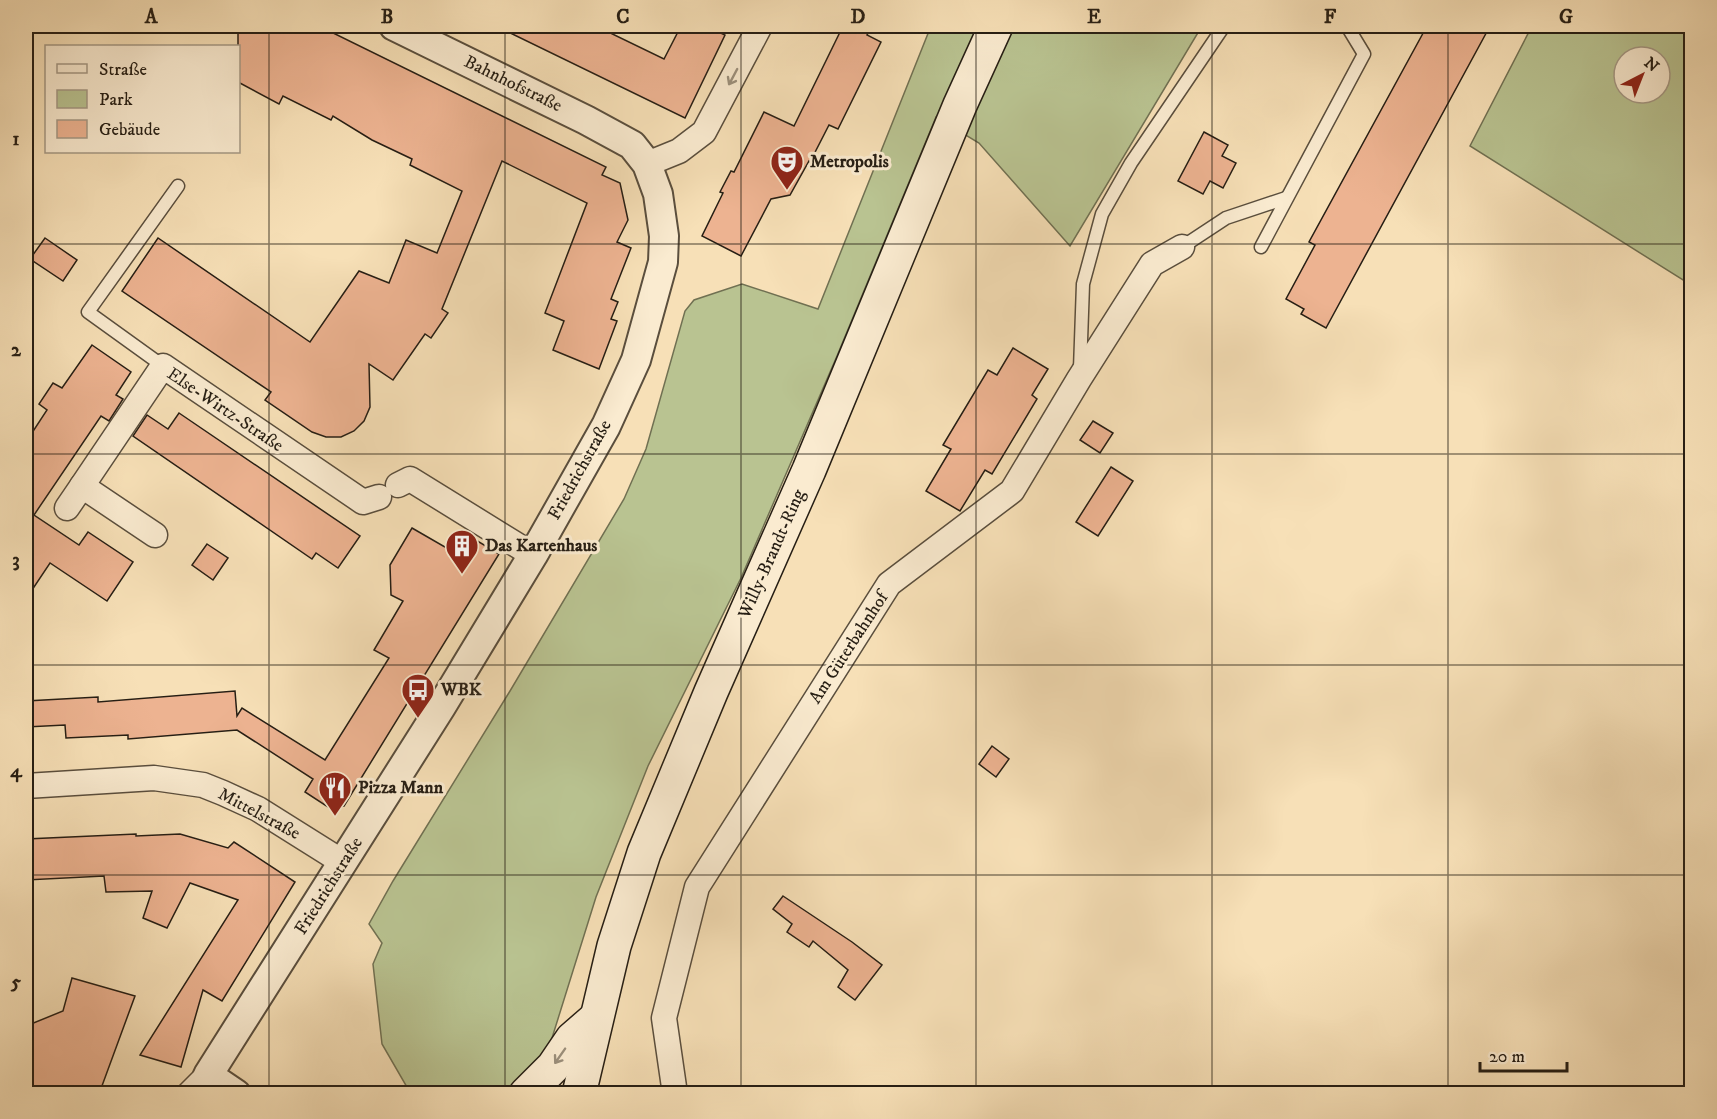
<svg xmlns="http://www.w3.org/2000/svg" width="1717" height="1119" viewBox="0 0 1717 1119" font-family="'IM FELL DW Pica',serif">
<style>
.green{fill:#b9c391;stroke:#707052;stroke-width:1.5;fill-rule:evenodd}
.building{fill:#edb391;stroke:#261e14;stroke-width:1.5}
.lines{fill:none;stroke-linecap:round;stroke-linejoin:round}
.service-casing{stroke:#5a4e3d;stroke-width:15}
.minor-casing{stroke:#5a4e3d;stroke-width:27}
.tertiary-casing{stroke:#5a4e3d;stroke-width:32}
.secondary-casing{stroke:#261e14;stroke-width:36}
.service{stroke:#faebd0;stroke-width:12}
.minor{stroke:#faebd0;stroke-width:24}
.tertiary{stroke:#faebd0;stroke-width:28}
.secondary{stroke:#faebd0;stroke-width:33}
.oneway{stroke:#9b8f7b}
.grid{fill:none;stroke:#261e14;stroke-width:1.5;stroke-opacity:0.55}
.labels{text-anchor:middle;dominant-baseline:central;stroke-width:6;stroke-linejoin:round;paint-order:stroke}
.street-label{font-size:18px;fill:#261e14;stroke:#faebd0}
.poi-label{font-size:18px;font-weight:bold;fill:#261e14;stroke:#faebd0;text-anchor:start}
.neatline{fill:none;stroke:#261e14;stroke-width:2}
.grid-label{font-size:20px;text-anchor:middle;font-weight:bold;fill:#261e14}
</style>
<rect width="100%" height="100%" fill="#f7e0b7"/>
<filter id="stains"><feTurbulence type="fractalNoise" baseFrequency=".00333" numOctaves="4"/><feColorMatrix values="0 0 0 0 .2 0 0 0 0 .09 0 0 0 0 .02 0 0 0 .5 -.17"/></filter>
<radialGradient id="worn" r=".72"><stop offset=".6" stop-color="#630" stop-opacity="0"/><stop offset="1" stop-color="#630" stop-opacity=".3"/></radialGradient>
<g class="green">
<polygon points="931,26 1202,26 1070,246 979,143 936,117 837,356 741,578 648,766 596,897 552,1038 544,1054 526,1074 501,1093 414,1093 408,1089 382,1044 373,964 382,943 369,924 393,881 510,691 624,499 646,449 685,311 694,300 742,284 818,309"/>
<path d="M1532,26H1691V285L1470,146ZM1624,57H1660V93H1624Z"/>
</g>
<g class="building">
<polygon points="238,26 319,26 606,167 602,175 620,183 628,220 617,242 631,248 611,299 618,302 611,319 617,321 599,369 553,350 564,321 545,313 587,203 502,161 442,309 448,313 431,338 425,334 393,380 369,364 370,407 364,421 354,431 341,437 326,437 312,432 265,400 271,392 122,291 158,238 310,342 359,271 389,283 406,240 437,253 462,191 410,165 412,159 372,140 333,116 331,120 283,96 279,104 238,82"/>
<polygon points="496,26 596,26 664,59 681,26 706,26 725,35 685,118"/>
<polygon points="843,26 872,26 867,35 881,42 838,129 829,125 810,162 809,161 790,195 771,199 741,256 702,236 723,193 720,192 731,171 734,172 764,112 794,126"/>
<polygon points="1427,26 1490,26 1326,328 1301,314 1304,309 1286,299 1315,245 1309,242"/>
<polygon points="1204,132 1228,145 1222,156 1236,163 1223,188 1210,181 1203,194 1178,181"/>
<polygon points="45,238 77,260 63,281 30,259"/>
<polygon points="92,345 131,372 116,395 123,399 109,421 101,416 34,515 79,545 88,532 133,562 107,601 50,563 26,599 26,442 47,410 39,404 53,383 62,388"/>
<polygon points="1013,348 1048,369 1032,395 1037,399 992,474 985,470 960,511 926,491 951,449 943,445 988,370 997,375"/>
<polygon points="179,413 360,536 338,568 316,553 312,559 133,436 147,415 168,429"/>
<polygon points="1093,421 1113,433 1100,453 1080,440"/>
<polygon points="1111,467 1133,481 1098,536 1076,522"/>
<polygon points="412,528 450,550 461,531 499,554 344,806 331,809 305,792 313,779 237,730 128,739 128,735 66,738 65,725 26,727 26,701 98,697 98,702 235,691 237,716 242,708 325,760 389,658 374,650 403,601 391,595 390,565"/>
<polygon points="207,544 228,558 213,580 192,565"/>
<polygon points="992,746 1009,759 996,777 979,764"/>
<polygon points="136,834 136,836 180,834 228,848 234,842 295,882 222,1001 203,990 181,1067 140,1055 238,900 190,883 167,928 143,918 152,891 106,892 104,876 26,880 26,839"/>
<polygon points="783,896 852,942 882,965 855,1000 838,987 848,970 813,941 809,947 787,932 792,924 773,909"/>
<polygon points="72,978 135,996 99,1094 26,1094 26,1026 63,1011"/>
</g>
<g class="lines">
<g class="service-casing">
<g id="service">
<polyline points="1182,247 1226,218 1286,198"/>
<polyline points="1261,247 1364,54 1347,26"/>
<polyline points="163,366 88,312 178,186"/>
<polyline points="1080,369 1083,284 1102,214 1131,163 1224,26"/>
</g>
</g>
<g class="minor-casing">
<g id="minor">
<polyline points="647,164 679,151 704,132 760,26"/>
<polyline points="398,485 410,479 533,555"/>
<polyline points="67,508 82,486"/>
<polyline points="155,535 82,486 163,366 363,502 379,497"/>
<polyline points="26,786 154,778 203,785 223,793 258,809 344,863"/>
<polyline points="189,1094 208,1075"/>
<polyline points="675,1094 664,1018 697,887 889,584 1012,491 1079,379 1152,264 1182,247"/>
</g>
</g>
<g class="tertiary-casing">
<polyline id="tertiary" points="236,1094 208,1075 441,707 533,555 606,426 636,360 663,262 664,236 658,194 647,164 632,145 586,120 394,26"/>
</g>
<g class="secondary-casing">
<g id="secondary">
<polyline points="526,1094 553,1067 572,1039 595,1019"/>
<polyline points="579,1094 614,946 644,853 711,692 809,470 960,105 996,26"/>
</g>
</g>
<use href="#service" class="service"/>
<use href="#minor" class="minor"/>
<use href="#tertiary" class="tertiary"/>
<use href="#secondary" class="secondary"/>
</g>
<defs><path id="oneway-shaft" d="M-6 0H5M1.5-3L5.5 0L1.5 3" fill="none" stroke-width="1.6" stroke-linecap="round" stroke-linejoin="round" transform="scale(1.5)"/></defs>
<g class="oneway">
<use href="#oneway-shaft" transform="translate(733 77) rotate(118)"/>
<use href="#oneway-shaft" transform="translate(560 1056) rotate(125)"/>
</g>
<path class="grid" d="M269,26V1094M505,26V1094M741,26V1094M976,26V1094M1212,26V1094M1448,26V1094M26,244H1692M26,454H1692M26,665H1692M26,875H1692"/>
<defs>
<g id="theatre-pin" transform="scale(1.725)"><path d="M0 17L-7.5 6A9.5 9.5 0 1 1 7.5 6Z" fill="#8f2418" stroke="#faebd0"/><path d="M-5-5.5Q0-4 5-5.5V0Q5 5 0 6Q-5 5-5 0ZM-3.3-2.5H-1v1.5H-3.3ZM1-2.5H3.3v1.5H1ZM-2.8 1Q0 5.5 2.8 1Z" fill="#fff"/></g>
<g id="building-pin" transform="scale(1.725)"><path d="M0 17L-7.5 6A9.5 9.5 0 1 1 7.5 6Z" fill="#8f2418" stroke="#faebd0"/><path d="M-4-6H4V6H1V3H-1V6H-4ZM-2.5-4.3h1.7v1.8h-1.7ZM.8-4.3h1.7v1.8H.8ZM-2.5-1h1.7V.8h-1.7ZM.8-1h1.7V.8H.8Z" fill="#fff"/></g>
<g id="bus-pin" transform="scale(1.725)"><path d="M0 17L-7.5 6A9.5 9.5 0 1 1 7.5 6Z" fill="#8f2418" stroke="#faebd0"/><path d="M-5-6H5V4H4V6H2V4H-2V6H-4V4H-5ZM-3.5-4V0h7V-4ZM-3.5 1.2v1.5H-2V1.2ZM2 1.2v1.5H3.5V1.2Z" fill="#fff"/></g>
<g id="restaurant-pin" transform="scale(1.725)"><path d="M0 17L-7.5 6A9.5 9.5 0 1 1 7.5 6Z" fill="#8f2418" stroke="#faebd0"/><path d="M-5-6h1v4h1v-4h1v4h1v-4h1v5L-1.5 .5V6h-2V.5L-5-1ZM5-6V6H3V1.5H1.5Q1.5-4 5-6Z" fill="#fff"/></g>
</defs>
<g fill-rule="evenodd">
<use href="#theatre-pin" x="787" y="162"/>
<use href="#building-pin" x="462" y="546"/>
<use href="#bus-pin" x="418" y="690"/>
<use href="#restaurant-pin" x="335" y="788"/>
</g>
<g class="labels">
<g class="street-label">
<text transform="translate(513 84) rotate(26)">Bahnhofstraße</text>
<text transform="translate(225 410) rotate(34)">Else-Wirtz-Straße</text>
<text transform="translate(580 470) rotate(-61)">Friedrichstraße</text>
<text transform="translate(772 554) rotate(-66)">Willy-Brandt-Ring</text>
<text transform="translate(849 648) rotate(-57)">Am Güterbahnhof</text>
<text transform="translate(259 814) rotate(28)">Mittelstraße</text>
<text transform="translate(329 886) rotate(-58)">Friedrichstraße</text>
</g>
<g class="poi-label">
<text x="810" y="162">Metropolis</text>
<text x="485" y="546">Das Kartenhaus</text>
<text x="441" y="690">WBK</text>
<text x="358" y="788">Pizza Mann</text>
</g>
</g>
<rect width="1717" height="1119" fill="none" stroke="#f7e0b7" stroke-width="66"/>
<rect x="45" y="45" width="195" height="108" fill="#faebd0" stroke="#a59985" stroke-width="1.5"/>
<rect x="57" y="64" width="30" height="9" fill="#faebd0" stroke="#a59985" stroke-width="1.5"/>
<text x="99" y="75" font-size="18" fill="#261e14">Straße</text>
<rect x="57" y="90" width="30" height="18" fill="#b9c391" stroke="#a59985" stroke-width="1.5"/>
<text x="99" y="105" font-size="18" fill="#261e14">Park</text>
<rect x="57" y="120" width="30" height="18" fill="#edb391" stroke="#a59985" stroke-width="1.5"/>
<text x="99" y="135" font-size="18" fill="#261e14">Gebäude</text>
<g transform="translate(1642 75) rotate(42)"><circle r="28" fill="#faebd0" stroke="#a59985" stroke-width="1.5"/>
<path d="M0-4.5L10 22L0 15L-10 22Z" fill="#8f2418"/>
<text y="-9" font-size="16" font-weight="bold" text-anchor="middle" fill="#261e14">N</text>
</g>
<path d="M1480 1062v9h87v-9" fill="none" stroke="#261e14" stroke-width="3"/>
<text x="1489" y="1062" font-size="18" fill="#261e14" stroke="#faebd0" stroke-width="4.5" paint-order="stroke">20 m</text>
<rect x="33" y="33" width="1651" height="1053" class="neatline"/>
<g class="grid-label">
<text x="151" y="23">A</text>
<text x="387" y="23">B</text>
<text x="623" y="23">C</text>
<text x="858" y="23">D</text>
<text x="1094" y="23">E</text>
<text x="1330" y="23">F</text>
<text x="1566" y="23">G</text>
<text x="16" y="145">1</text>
<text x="16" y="356">2</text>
<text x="16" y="566">3</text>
<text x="16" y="777">4</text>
<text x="16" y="988">5</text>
</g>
<rect width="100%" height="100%" filter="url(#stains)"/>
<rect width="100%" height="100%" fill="url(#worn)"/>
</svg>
